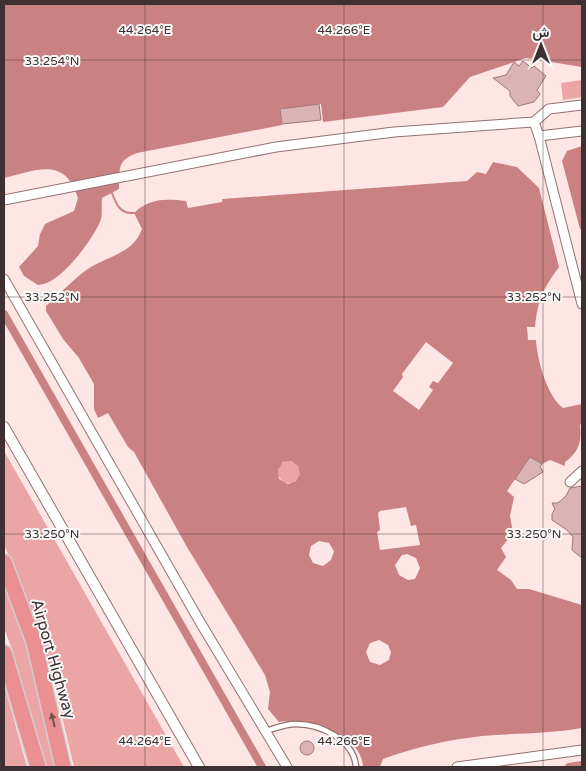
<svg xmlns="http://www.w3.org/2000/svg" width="586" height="771" viewBox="0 0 586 771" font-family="'Varela Round',Vazirmatn,sans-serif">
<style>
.green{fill:#eba5a5}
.water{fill:#ca8182;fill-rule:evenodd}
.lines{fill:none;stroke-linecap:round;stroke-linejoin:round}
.stream{stroke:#ca8182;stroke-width:2}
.canal{stroke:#ca8182;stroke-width:8}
.building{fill:#dab4b4;stroke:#9c7a79}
.service-casing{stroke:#947171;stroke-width:7}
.minor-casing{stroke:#947171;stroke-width:11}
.tertiary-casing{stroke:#947171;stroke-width:12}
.motorway-casing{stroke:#d1cdcd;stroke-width:18}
.path{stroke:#a3908f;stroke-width:1;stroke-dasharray:4 4;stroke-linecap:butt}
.service{stroke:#fff;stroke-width:4.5}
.minor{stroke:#fff;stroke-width:9}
.tertiary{stroke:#fff;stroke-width:10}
.motorway{stroke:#ea9092;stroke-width:15}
.oneway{fill:#7a5252}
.ticks{fill:none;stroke:#3e3030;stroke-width:1;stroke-opacity:0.45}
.labels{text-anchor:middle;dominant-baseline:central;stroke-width:4;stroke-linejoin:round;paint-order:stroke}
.street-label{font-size:16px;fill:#3e3030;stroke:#f9f9f9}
.ticks-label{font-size:12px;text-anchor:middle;fill:#3e3030;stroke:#f9f9f9;stroke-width:4;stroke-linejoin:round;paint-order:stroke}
</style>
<rect width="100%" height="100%" fill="#fee6e5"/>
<g class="green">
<polygon points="582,80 582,97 563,100 561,83"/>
<polygon points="4,451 184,767 74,767 53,679 31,612 4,544"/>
<circle cx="289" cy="472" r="11"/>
<polygon points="4,583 34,664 58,767 45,767 13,652 4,628"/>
<polygon points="4,684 27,767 4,767"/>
</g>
<g class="water">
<path d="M4,4H582V67L526,58L470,77L443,107L323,122L321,104L280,109L282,125L137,153C116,161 120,169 119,189L102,198C101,206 103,215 100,222C92,240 60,285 38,285L24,276L19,267L38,246L40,234L45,224L74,211L78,198C65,156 37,170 4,178Z"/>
<polygon points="582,146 582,229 580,229 562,161 567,151"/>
<path d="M493,162L517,167L539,188L559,267C543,289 538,299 535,327H527L528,340H536C537,359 547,396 563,408L582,404V423L580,425C582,441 579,452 565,462V466L550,460L542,464L530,457L507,491L514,497L510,516L513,533L501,548L506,557L497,570L511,580L517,589H529L582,605V728C549,734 515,733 482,736C448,740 415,747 383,759L380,767H363C362,733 307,719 279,722L268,709L270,692L265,675L187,547L134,452L128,447L108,413L98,418L94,409V384L79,358L63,339L46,311V306C60,294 76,276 91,267C110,256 134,252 142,229L134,213C150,198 165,199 186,201L188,208L222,202V199L467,181L477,172L486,174ZM426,342L453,363L438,383L433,381L429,387L433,390L419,410L393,391L403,377L402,374ZM291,461L298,466L300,474L296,481L288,484L279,479L278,470L283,462ZM406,507L411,526L416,525L420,545L380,550L377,532L380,530L378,513L380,511ZM319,541L329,543L334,551L331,560L323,566L313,563L309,555L311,546ZM407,554L416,558L420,568L415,579L408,580L399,575L395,565L402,555ZM379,640L388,645L391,652L389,660L380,665L370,662L366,652L370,643Z"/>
</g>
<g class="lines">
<path class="stream" d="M112,193C116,204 120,214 134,213"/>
<g class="canal">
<polyline points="4,314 262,767"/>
<polyline points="569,767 582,765"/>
</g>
</g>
<g class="building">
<polygon points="523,61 532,68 534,66 546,76 537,90 540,94 534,102 518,106 510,96 510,91 493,78 506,75 514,62 519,66"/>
<polygon points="319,104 321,120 282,124 280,109"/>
<polygon points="530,457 542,464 540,467 543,472 524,484 515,479"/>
<polygon points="582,486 582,558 572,550 573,537 567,530 552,520 552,514 555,509 552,503 558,503 566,496 570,488"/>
<circle cx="307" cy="748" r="7"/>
</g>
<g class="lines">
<g class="service-casing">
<path id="service" d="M266,731C276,728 285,724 296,724C321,724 354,740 356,767"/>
</g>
<g class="minor-casing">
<g id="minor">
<polyline points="534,122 539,136 582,304"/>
<polyline points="539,136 582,131"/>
<polyline points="4,200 276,147 394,132 534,122 549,109 582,105"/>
<polyline points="4,279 200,622 287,767"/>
<polyline points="570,482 582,471"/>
<polyline points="457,767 582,750"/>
</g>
</g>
<g class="tertiary-casing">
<polyline id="tertiary" points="4,427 199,767"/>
</g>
<g class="motorway-casing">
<g id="motorway">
<polyline points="4,562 34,642 63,767"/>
<polyline points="4,653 38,767"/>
</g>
</g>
<polyline class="path" points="398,548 399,557"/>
<use href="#service" class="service"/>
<use href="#minor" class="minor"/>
<use href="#tertiary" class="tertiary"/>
<use href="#motorway" class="motorway"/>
</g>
<defs><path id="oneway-solid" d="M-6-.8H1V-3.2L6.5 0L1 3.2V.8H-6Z" transform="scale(1.25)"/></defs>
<use class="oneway" href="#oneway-solid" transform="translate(53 720) rotate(-104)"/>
<path class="ticks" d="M145,4V767M344,4V767M543,4V767M4,60H582M4,297H582M4,534H582"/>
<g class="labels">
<g class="street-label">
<text transform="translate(53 659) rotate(74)">Airport Highway</text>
</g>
</g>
<g class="ticks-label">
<text x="145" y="34">44.264°E</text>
<text x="344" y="34">44.266°E</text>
<text x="52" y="65">33.254°N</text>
<text x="52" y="301">33.252°N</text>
<text x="534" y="301">33.252°N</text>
<text x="52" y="538">33.250°N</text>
<text x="534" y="538">33.250°N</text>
<text x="145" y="745">44.264°E</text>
<text x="344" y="745">44.266°E</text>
</g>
<rect width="586" height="771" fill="none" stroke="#3e3030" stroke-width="10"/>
<g transform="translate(541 45)" stroke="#f9f9f9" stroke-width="4" paint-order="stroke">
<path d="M0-4L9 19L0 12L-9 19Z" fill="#3e3030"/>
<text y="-8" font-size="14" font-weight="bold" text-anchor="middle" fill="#3e3030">ش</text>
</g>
</svg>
